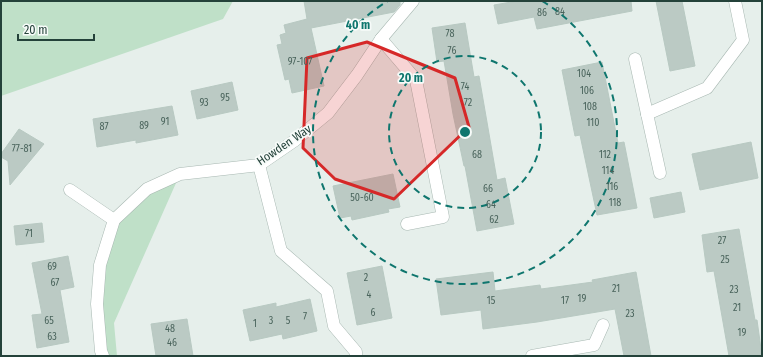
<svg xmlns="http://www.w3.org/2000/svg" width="763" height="357" viewBox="0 0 763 357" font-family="'Fira Sans Condensed',sans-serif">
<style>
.green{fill:#bfe0c8}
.building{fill:#bbcac4;stroke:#b8c9c2}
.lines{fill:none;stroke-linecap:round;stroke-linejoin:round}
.street-casing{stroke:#a8b8b2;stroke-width:13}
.street{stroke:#fff;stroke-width:12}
.marked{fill:#d62828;fill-opacity:0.2;stroke:#d62828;stroke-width:3;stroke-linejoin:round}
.ring{fill:none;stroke:#0f766e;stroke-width:2;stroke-dasharray:7 5}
.labels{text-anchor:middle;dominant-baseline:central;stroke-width:3.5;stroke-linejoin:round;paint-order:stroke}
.number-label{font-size:10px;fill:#4a645c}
.street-label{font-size:12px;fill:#24423a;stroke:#f7fbf9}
.centre{fill:#0f766e;stroke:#f7fbf9;stroke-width:2}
.ring-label{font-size:12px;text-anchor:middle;font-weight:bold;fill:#0f766e;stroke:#f7fbf9;stroke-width:3.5;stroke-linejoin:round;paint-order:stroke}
</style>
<rect width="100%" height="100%" fill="#e6efeb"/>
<g class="green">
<polygon points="1,1 233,1 223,19 1,96"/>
<polygon points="180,174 114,323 117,356 103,356 97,304 114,220 147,189"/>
</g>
<g class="building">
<polygon points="304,1 400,1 400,5 394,12 311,28 324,86 292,93 289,79 285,80 277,45 282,44 280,35 286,33 284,25 307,19"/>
<polygon points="517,1 631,1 632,11 537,29 534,17 498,24 494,5"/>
<polygon points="656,1 682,1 695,66 670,71"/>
<polygon points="465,23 474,77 479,76 497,180 505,178 514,224 477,231 465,166 464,166 453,114 444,61 437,62 432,28"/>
<polygon points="602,62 618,143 624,142 637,208 597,215 580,135 575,136 562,70"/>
<polygon points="232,82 238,110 197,119 191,91"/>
<polygon points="172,106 178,135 136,143 136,140 97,147 93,119"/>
<polygon points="19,129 44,144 10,185 8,161 1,157 1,154"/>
<polygon points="751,142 758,178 700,190 692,154"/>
<polygon points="393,174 400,207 388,209 389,212 352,220 351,216 340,218 333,186"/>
<polygon points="681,192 685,212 654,218 650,198"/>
<polygon points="42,223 44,242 16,245 14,226"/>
<polygon points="739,229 755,320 757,320 762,356 729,356 714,271 707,272 702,235"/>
<polygon points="68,256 74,287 60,290 69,342 37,348 32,315 42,314 32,263"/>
<polygon points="382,266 392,318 357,325 347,273"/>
<polygon points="493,272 495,291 540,285 541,289 571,285 593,282 592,280 636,272 651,356 624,356 615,309 537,322 483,329 481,310 441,315 436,279"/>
<polygon points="310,299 317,331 283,339 282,334 250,341 243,310 276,303 276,307"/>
<polygon points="187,319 193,356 156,356 151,324"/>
</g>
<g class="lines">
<g class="street-casing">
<g id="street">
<polyline points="381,39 416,80 443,217 407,224"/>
<polyline points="635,59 660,173"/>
<polyline points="647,114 707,88 743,40 735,1"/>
<polyline points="259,165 281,251 327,291 334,326 356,352 356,356"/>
<polyline points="70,190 114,220"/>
<polyline points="103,356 101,351 97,304 100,265 114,220 147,189 180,174 259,165 294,141 328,113 357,75 381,39 413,1"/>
<polyline points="532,356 594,345 603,325"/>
</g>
</g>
<use href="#street" class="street"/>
</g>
<path class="marked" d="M367,42L455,78L469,127L394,199L335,179L303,148L307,58Z"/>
<g class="ring">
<circle cx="465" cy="132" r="76"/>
<path d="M542 1A152 152 0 1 1 388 1"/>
</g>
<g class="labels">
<g class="number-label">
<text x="560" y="12">84</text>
<text x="542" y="13">86</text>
<text x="450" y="34">78</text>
<text x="452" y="51">76</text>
<text x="300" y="62">97-107</text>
<text x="584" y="74">104</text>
<text x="465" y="87">74</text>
<text x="587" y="91">106</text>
<text x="225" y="98">95</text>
<text x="204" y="103">93</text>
<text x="468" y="103">72</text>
<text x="590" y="107">108</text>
<text x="165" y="122">91</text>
<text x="593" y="123">110</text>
<text x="144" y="126">89</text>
<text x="104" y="127">87</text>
<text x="22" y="149">77-81</text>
<text x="477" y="155">68</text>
<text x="605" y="155">112</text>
<text x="608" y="171">114</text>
<text x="612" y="187">116</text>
<text x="488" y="189">66</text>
<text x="362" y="198">50-60</text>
<text x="615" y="203">118</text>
<text x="491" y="205">64</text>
<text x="494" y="220">62</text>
<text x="29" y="234">71</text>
<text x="722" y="241">27</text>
<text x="725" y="260">25</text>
<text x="52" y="267">69</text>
<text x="366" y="278">2</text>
<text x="55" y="283">67</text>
<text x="616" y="289">21</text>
<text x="734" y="290">23</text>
<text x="369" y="295">4</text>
<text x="582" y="299">19</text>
<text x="491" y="301">15</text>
<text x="565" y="301">17</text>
<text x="737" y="308">21</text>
<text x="373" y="313">6</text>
<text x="630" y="314">23</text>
<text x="305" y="317">7</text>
<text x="49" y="321">65</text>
<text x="271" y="321">3</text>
<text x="288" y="321">5</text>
<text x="255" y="324">1</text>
<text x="170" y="329">48</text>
<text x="742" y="333">19</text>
<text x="52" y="337">63</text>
<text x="172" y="343">46</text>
</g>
<g class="street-label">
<text transform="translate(284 145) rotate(-34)">Howden Way</text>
</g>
</g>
<circle cx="465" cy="132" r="6" class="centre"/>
<g class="ring-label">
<text x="358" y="29">40 m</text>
<text x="411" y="82">20 m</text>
</g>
<rect width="763" height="357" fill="none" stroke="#24423a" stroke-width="4"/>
<path d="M18 34v6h76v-6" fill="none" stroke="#24423a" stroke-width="2"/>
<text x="24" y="34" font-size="12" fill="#24423a" stroke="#f7fbf9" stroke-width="3" paint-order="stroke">20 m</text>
</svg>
